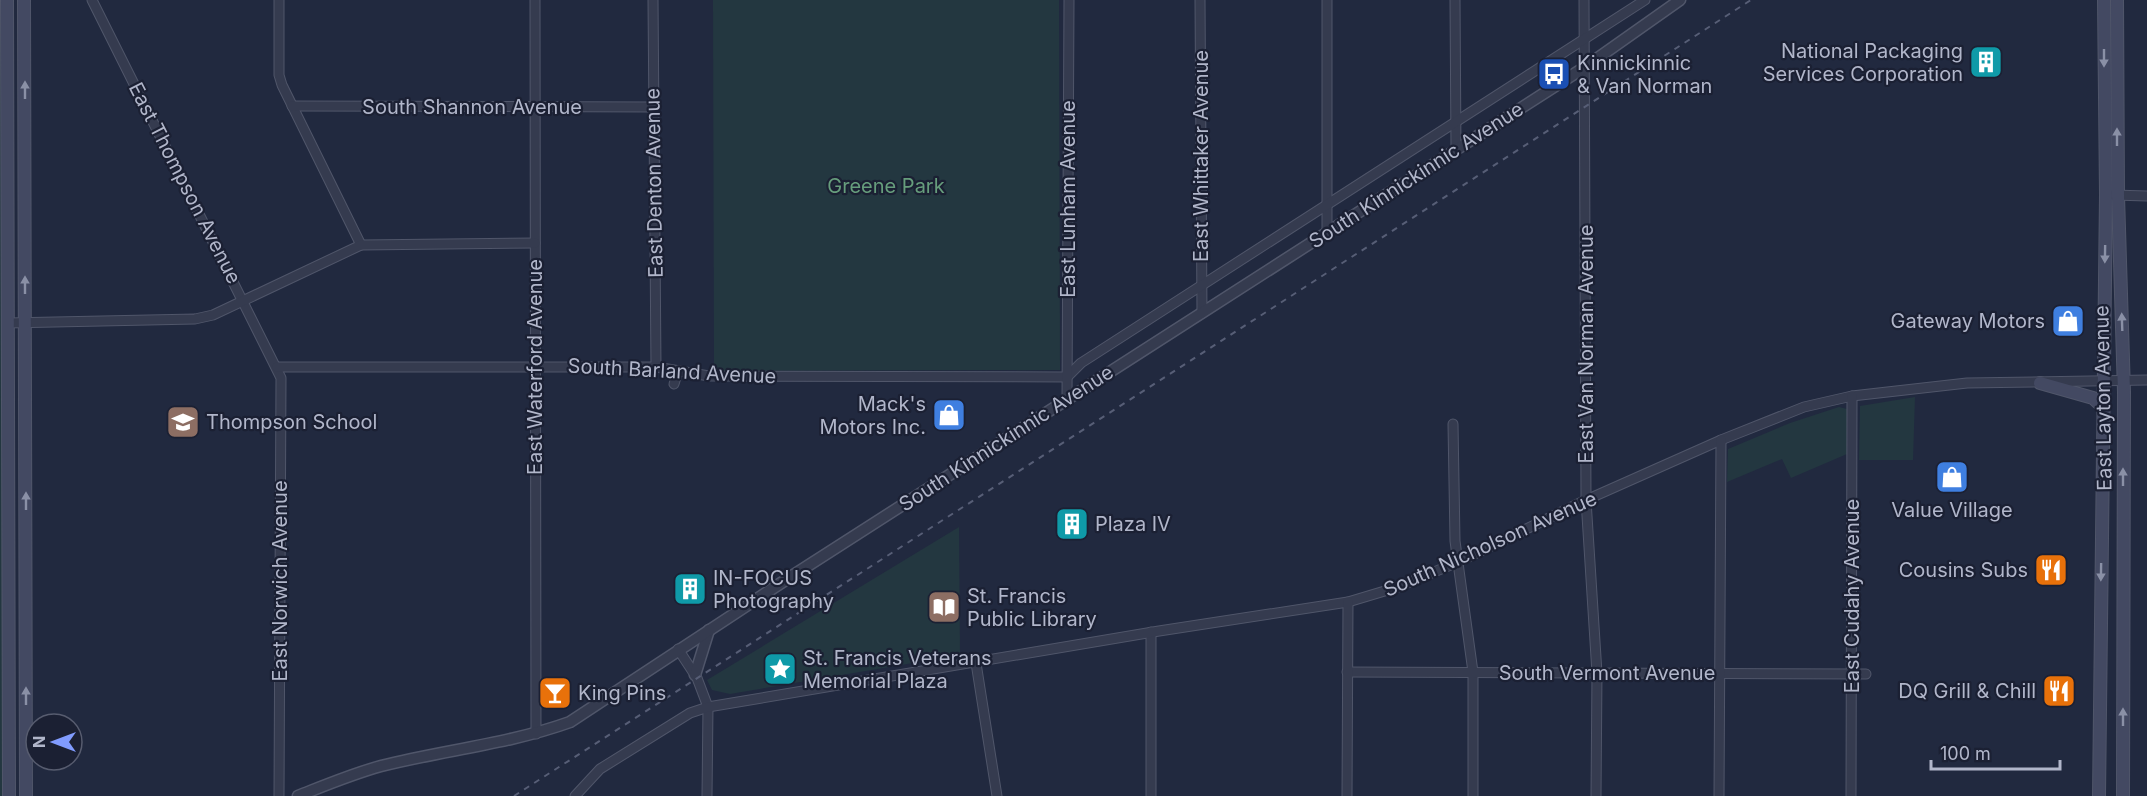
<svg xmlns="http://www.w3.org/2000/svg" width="2147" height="796" viewBox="0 0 2147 796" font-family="Inter,sans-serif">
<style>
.green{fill:#233740}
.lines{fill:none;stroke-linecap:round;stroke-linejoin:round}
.minor-casing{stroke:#50566a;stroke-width:11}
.tertiary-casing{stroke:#50566a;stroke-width:13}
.secondary-casing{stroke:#50566a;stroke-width:14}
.minor{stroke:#353b4f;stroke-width:9}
.tertiary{stroke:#353b4f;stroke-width:10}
.secondary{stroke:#434962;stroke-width:12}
.rail{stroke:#575e76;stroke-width:2;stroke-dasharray:6 6;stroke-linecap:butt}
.oneway{fill:#8a90a6}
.labels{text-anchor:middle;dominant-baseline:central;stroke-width:4.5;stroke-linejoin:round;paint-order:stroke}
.poi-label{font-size:20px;fill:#b1b6ca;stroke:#1b2033;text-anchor:start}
.street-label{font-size:20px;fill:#b1b6ca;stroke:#1b2033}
.park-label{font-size:20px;fill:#669d7c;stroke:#1b2033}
</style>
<rect width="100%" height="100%" fill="#21293f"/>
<g class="green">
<polygon points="713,0 1059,0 1060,370 714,371"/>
<polygon points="0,6 1,29 3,796 0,796"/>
<polygon points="1915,397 1913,460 1859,460 1860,406"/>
<polygon points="1839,407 1847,409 1847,454 1791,478 1782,459 1727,482 1728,449 1790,423"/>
<polygon points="959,527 960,655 730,694 712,690 707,680"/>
</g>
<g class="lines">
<g class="minor-casing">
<g id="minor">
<polyline points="92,0 281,378 279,796"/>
<polyline points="279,0 279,75 282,85 361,245"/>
<polyline points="535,0 536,734"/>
<polyline points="653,0 656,367"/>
<polyline points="1200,0 1202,313"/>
<polyline points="1327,0 1327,232"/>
<polyline points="1455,0 1456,149"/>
<polyline points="1584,0 1586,500 1597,673 1596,796"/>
<polyline points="292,106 653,107"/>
<polyline points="2113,195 2147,196"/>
<polyline points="8,323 195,319 213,315 361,245 535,243"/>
<polyline points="277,367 656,367 709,376 1067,377 1081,363 1645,0"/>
<polyline points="674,384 678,371"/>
<polyline points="1067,399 1069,0"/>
<polyline points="1453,424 1455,541 1473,672 1473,796"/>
<polyline points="1151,632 1151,796"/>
<polyline points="678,649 697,678 708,707 707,796"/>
<polyline points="976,663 997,796"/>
<polyline points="1347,672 1866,674"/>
<polyline points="575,796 600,769 690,713 708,707 1159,631 1348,602 1398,587 1458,562 1586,500 1721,440 1804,407 1852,396 1967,383 2147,380"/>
<polyline points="1347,796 1348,602"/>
<polyline points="1719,796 1721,440"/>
<polyline points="1851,796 1852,396"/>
</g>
</g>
<g class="tertiary-casing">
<g id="tertiary">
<polyline points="695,675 709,630"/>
<path d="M298,796C326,785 352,774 381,766C444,750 509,744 570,722L781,583L1585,67L1680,0"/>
</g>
</g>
<g class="secondary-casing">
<g id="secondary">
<polyline points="7,0 9,796"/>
<polyline points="24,0 26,796"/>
<polyline points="2117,0 2118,196 2124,392 2123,796"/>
<polyline points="2040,383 2093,398 2103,407"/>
<polyline points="2099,796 2106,195 2104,0"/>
</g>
</g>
<use href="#minor" class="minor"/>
<use href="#tertiary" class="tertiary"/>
<use href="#secondary" class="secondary"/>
<polyline class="rail" points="514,796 1751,0"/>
</g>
<defs><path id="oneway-solid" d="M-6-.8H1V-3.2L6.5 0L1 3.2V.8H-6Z" transform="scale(1.5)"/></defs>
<g class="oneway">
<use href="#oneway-solid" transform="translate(2104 58) rotate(90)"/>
<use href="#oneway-solid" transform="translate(25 90) rotate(-90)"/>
<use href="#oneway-solid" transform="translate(2117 137) rotate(-90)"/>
<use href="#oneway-solid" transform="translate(2105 254) rotate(91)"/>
<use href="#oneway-solid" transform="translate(25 285) rotate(-90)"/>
<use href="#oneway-solid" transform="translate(2122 322) rotate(-92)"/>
<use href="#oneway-solid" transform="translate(2123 477) rotate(-90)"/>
<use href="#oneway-solid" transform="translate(26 501) rotate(-90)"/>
<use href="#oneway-solid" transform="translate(2101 572) rotate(91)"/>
<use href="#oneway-solid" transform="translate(26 696) rotate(-90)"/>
<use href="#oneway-solid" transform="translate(2123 717) rotate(-90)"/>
</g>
<defs>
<g id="building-square" transform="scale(1.725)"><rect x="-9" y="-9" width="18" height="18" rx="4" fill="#0f9aa8" stroke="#1b2033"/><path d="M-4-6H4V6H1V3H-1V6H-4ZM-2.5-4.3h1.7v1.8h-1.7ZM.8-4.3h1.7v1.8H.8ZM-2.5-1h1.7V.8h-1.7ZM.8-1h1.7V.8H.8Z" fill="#fff"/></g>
<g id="bus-square" transform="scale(1.725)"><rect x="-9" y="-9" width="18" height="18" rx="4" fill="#1a4fb4" stroke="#1b2033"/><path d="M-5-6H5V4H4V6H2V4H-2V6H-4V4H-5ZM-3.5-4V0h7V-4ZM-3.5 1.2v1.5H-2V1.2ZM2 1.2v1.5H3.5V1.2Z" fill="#fff"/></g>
<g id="shop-square" transform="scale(1.725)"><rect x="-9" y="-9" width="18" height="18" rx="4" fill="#3f7fe0" stroke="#1b2033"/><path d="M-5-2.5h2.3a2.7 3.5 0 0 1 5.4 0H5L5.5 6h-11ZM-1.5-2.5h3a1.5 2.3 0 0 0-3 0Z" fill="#fff"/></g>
<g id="school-square" transform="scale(1.725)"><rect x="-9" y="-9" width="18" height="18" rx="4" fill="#8d6e63" stroke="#1b2033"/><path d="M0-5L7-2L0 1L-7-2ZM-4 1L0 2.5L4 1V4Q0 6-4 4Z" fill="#fff"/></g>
<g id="restaurant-square" transform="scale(1.725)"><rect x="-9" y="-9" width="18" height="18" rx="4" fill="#e8710a" stroke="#1b2033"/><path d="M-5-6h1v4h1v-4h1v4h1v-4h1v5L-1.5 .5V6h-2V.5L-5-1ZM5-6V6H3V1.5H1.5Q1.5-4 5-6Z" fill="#fff"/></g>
<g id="library-square" transform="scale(1.725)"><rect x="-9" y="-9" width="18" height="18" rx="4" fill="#8d6e63" stroke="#1b2033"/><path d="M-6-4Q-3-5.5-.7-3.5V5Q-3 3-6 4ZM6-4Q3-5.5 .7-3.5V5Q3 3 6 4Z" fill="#fff"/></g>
<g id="sight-square" transform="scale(1.725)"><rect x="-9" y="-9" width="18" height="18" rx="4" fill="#0f9aa8" stroke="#1b2033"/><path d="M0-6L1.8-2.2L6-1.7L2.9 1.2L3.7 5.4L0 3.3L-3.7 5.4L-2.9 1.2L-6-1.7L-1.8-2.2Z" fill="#fff"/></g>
<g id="bar-square" transform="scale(1.725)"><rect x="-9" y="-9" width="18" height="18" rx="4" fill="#e8710a" stroke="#1b2033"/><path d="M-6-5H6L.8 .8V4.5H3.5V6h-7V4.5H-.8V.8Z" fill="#fff"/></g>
</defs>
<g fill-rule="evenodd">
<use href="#building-square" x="1986" y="62"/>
<use href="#bus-square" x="1554" y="74"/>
<use href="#shop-square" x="2068" y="321"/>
<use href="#shop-square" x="949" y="415"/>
<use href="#school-square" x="183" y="422"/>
<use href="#shop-square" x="1952" y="477"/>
<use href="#building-square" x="1072" y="524"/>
<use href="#restaurant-square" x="2051" y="570"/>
<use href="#building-square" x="690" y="589"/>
<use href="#library-square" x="944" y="607"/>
<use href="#sight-square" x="780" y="669"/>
<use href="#restaurant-square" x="2059" y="691"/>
<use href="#bar-square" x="555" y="693"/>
</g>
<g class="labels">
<g class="poi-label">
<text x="1963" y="51" text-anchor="end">National Packaging<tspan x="1963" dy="23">Services Corporation</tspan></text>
<text x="1577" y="63">Kinnickinnic<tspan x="1577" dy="23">&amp; Van Norman</tspan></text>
<text x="2045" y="321" text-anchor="end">Gateway Motors</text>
<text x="926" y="404" text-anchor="end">Mack's<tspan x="926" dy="23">Motors Inc.</tspan></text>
<text x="206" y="422">Thompson School</text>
<text x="1952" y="510" text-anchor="middle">Value Village</text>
<text x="1095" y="524">Plaza IV</text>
<text x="2028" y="570" text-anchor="end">Cousins Subs</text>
<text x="713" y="578">IN-FOCUS<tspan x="713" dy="23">Photography</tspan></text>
<text x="967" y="596">St. Francis<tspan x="967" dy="23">Public Library</tspan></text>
<text x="803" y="658">St. Francis Veterans<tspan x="803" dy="23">Memorial Plaza</tspan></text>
<text x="2036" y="691" text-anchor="end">DQ Grill &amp; Chill</text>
<text x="578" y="693">King Pins</text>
</g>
<g class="street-label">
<text x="472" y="107">South Shannon Avenue</text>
<text transform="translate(1201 156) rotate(-90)">East Whittaker Avenue</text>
<text transform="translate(1416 175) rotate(-33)">South Kinnickinnic Avenue</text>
<text transform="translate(185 183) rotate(63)">East Thompson Avenue</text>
<text transform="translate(654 183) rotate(-91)">East Denton Avenue</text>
<text transform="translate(1068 199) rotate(-90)">East Lunham Avenue</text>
<text transform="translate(1586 344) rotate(-90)">East Van Norman Avenue</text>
<text transform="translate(535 367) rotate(-90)">East Waterford Avenue</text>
<text transform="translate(672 371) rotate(3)">South Barland Avenue</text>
<text transform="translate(2103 398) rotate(-91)">East Layton Avenue</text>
<text transform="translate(1006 438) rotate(-33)">South Kinnickinnic Avenue</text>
<text transform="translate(1490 544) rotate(-24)">South Nicholson Avenue</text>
<text transform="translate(280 581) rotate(-90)">East Norwich Avenue</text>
<text transform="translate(1852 596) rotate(-90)">East Cudahy Avenue</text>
<text x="1607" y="673">South Vermont Avenue</text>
</g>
<g class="park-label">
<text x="886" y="186">Greene Park</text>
</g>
</g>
<g transform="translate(54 742) rotate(270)"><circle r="28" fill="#1b2033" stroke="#575c6f" stroke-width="1.5"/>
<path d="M0-4.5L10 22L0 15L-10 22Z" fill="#819cff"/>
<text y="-9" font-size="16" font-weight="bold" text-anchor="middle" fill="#b1b6ca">N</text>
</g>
<path d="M1931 760v9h129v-9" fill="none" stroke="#b1b6ca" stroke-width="3"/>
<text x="1940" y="760" font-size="18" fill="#b1b6ca" stroke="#1b2033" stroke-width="4.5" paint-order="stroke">100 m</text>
</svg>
